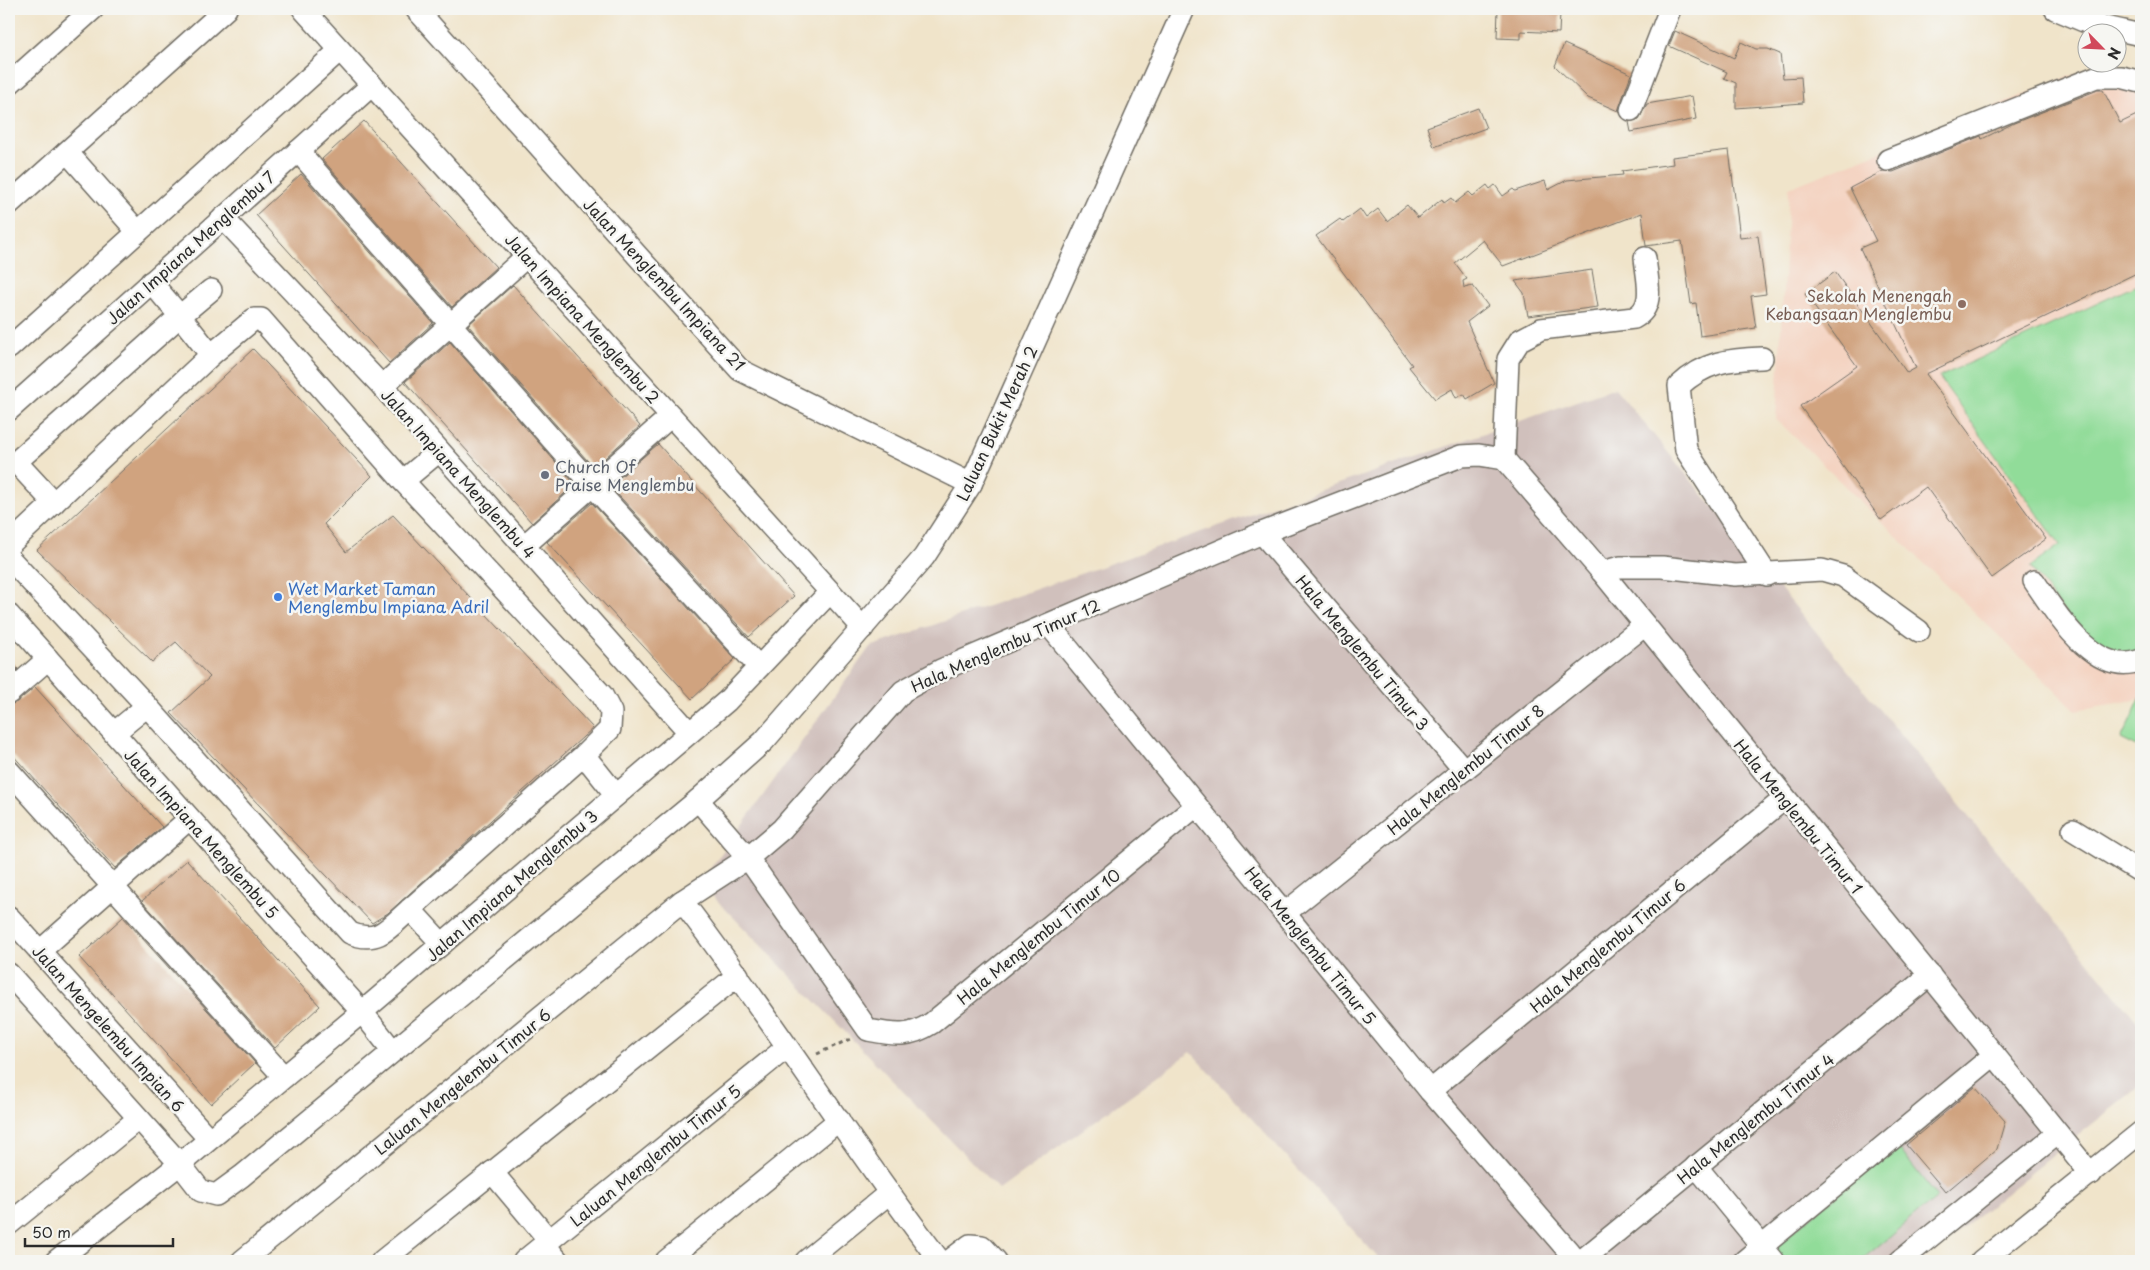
<svg xmlns="http://www.w3.org/2000/svg" width="2150" height="1270" viewBox="0 0 2150 1270" font-family="'Playpen Sans',sans-serif">
<style>
.built{fill:#f4d3c1}
.industrial{fill:#d0c0bc}
.green{fill:#91dc99;stroke:#5e8462}
.building{fill:#d0a37f}
.lines{fill:none;stroke-linecap:round;stroke-linejoin:round}
.minor-casing{stroke:#706c63;stroke-width:24}
.path{stroke:#706c63;stroke-width:3;stroke-dasharray:4 4;stroke-linecap:butt}
.minor{stroke:#fff;stroke-width:21}
.education-dot{fill:#8d6e63;stroke:#f6f6f2;stroke-width:2}
.worship-dot{fill:#6b7280;stroke:#f6f6f2;stroke-width:2}
.shop-dot{fill:#3f7fe0;stroke:#f6f6f2;stroke-width:2}
.labels{text-anchor:middle;dominant-baseline:central;stroke-width:5;stroke-linejoin:round;paint-order:stroke}
.street-label{font-size:16px;fill:#2b2b2b;stroke:#f6f6f2}
.education-label{font-size:16px;fill:#785e54;stroke:#f6f6f2;text-anchor:end}
.worship-label{font-size:16px;fill:#5b616d;stroke:#f6f6f2;text-anchor:start}
.shop-label{font-size:16px;fill:#366cbe;stroke:#f6f6f2;text-anchor:start}
</style>
<rect width="100%" height="100%" fill="#f6f6f2"/>
<filter id="ink" filterUnits="userSpaceOnUse"><feTurbulence type="fractalNoise" baseFrequency=".02" numOctaves="2"/><feDisplacementMap in="SourceGraphic" scale="10" xChannelSelector="R" yChannelSelector="G"/><feConvolveMatrix kernelMatrix="1 2 1 2 8 2 1 2 1" color-interpolation-filters="sRGB"/></filter>
<filter id="wash" filterUnits="userSpaceOnUse"><feTurbulence type="fractalNoise" baseFrequency=".0096" numOctaves="4" result="noise"/><feDisplacementMap in="SourceGraphic" scale="20" xChannelSelector="R" yChannelSelector="G"/><feGaussianBlur stdDeviation="1.12" result="paint"/><feColorMatrix in="noise" values="0 0 0 0 0 0 0 0 0 0 0 0 0 0 0 0 0 1.4 0 .05"/><feComposite in="paint" operator="in"/></filter>
<g filter="url(#wash)">
<rect width="100%" height="100%" fill="#f0e4ca"/>
<polygon class="built" points="2103,63 2141,80 2141,699 2075,710 1776,419 1789,188"/>
<polygon class="industrial" points="1615,388 2141,1026 2141,1085 1921,1261 1381,1261 1191,1052 999,1190 700,883 870,647"/>
<g class="green">
<polygon points="2141,283 2141,650 2134,657 2104,655 2084,638 2030,567 2060,545 1939,377"/>
<polygon points="2141,697 2141,749 2121,739"/>
<polygon points="1897,1146 1937,1197 1860,1261 1778,1261 1769,1251"/>
</g>
<g id="blocks">
<g class="building">
<polygon points="1498,9 1557,9 1557,12 1560,13 1559,33 1521,31 1521,39 1497,38"/>
<polygon points="1675,31 1734,58 1741,42 1756,49 1768,49 1780,54 1783,78 1801,77 1803,103 1736,108 1736,83 1724,78 1727,72 1669,46"/>
<polygon points="1564,44 1631,74 1618,111 1588,98 1555,66"/>
<polygon points="2098,90 2103,90 2120,123 2141,113 2141,271 1926,374 2046,539 1992,578 1926,487 1881,520 1800,406 1857,366 1805,294 1835,272 1907,373 1916,368 1860,248 1876,241 1850,188 1883,171 1893,172 1981,136 1982,139 2014,123"/>
<polygon points="1692,96 1696,119 1631,132 1629,122 1639,119 1647,104"/>
<polygon points="1478,108 1486,128 1434,147 1427,127"/>
<polygon points="364,121 496,267 452,307 322,159"/>
<polygon points="1729,150 1740,238 1758,236 1766,294 1751,296 1756,328 1700,336 1696,303 1691,304 1682,241 1646,246 1642,213 1503,266 1483,240 1455,263 1467,279 1463,281 1464,288 1473,286 1488,306 1467,322 1494,383 1467,399 1464,394 1456,398 1452,389 1435,399 1409,367 1412,365 1316,236 1340,219 1343,222 1360,209 1366,218 1378,209 1387,221 1407,205 1418,218 1442,199 1444,203 1451,198 1455,203 1469,192 1473,196 1487,185 1490,189 1495,185 1503,196 1513,189 1515,191 1545,181 1548,190 1567,180 1623,175 1622,171 1673,164 1672,157"/>
<polygon points="301,174 433,323 389,363 256,215"/>
<polygon points="1592,270 1598,307 1528,316 1524,293 1515,281"/>
<polygon points="513,285 640,426 594,468 468,325"/>
<polygon points="450,342 575,484 532,523 405,382"/>
<polygon points="253,349 372,476 324,524 346,552 393,515 593,728 388,913 372,923 171,713 210,677 176,642 152,662 37,550"/>
<polygon points="658,444 794,596 749,637 610,486"/>
<polygon points="592,503 735,659 692,699 547,542"/>
<polygon points="9,659 18,669 9,677"/>
<polygon points="35,687 162,827 115,868 9,751 9,705 17,702"/>
<polygon points="187,860 320,1006 275,1048 142,901"/>
<polygon points="123,917 255,1063 211,1104 79,957"/>
<polygon points="1975,1087 2005,1121 1997,1149 1946,1192 1906,1145"/>
</g>
</g>
</g>
<g filter="url(#ink)">
<use href="#blocks" fill-opacity="0" stroke="#706c63" stroke-width="1"/>
<g class="lines">
<g class="minor-casing">
<g id="minor">
<polyline points="303,9 863,628"/>
<polyline points="416,9 740,370 971,484"/>
<polyline points="2055,9 2091,24 2141,35"/>
<polyline points="9,84 93,9"/>
<polyline points="1631,110 1670,9"/>
<polyline points="298,151 593,486 759,667"/>
<polyline points="67,152 138,232"/>
<polyline points="1888,160 2096,77 2121,77 2141,82"/>
<polyline points="9,204 226,9"/>
<polyline points="223,218 382,386 689,732"/>
<polyline points="211,290 180,316 211,355 254,319 261,319 403,481"/>
<polyline points="9,348 340,50"/>
<path d="M1762,358C1728,359 1705,362 1679,386L1686,450L1767,575"/>
<polyline points="382,386 527,256"/>
<polyline points="9,410 372,85"/>
<polyline points="439,451 403,481 602,695 611,712 610,729 584,755 616,795"/>
<polyline points="1504,459 1602,572 2091,1174"/>
<path d="M1504,459L1508,359L1520,340L1541,329L1634,318C1656,307 1647,280 1645,258"/>
<polyline points="54,503 16,462 180,316 151,282"/>
<polyline points="1262,533 1464,770"/>
<polyline points="9,545 211,355"/>
<polyline points="524,546 671,416"/>
<polyline points="9,558 147,706"/>
<polyline points="1602,572 1620,567 1662,567 1735,575 1822,570 1843,576 1919,631"/>
<path d="M2034,581C2056,613 2095,679 2141,660"/>
<polyline points="9,615 362,1012 393,1051"/>
<polyline points="1049,625 1430,1091 1577,1261"/>
<polyline points="9,693 48,659"/>
<path d="M114,733L147,706L350,933C378,945 390,927 410,909"/>
<polyline points="9,771 284,1077"/>
<path d="M698,800L748,858L868,1030C895,1035 909,1038 932,1023L1196,806"/>
<polyline points="2073,830 2141,872"/>
<path d="M682,901C772,1018 850,1144 940,1261"/>
<polyline points="1285,913 1645,625"/>
<polyline points="9,917 209,1139"/>
<polyline points="442,944 410,909 584,755"/>
<polyline points="40,951 189,819"/>
<polyline points="9,974 180,1164 201,1191 216,1195 242,1176 698,800 764,741 924,557 971,484 1184,9"/>
<polyline points="1430,1091 1784,799"/>
<polyline points="1696,1166 1774,1261"/>
<polyline points="492,1172 549,1240"/>
<polyline points="9,1224 138,1119"/>
<polyline points="544,1244 558,1261"/>
<polyline points="56,1261 180,1164 362,1012 727,701 830,592"/>
<polyline points="242,1261 682,901 748,858 782,829 903,691 941,670 1262,533 1461,456 1479,455 1504,459"/>
<polyline points="382,1261 738,975"/>
<polyline points="524,1261 786,1048"/>
<polyline points="666,1261 839,1120"/>
<polyline points="806,1261 888,1194"/>
<polyline points="949,1261 970,1245 982,1246 996,1261"/>
<polyline points="1581,1261 1930,975"/>
<polyline points="1744,1261 1994,1055"/>
<polyline points="1900,1261 2057,1134"/>
<polyline points="1981,1261 2141,1132"/>
</g>
</g>
<polyline class="path" points="817,1054 850,1039"/>
<use href="#minor" class="minor"/>
</g>
</g>
<circle class="education-dot" cx="1962" cy="304" r="5"/>
<circle class="worship-dot" cx="545" cy="475" r="5"/>
<circle class="shop-dot" cx="278" cy="597" r="5"/>
<g class="labels">
<g class="street-label">
<text transform="translate(190 247) rotate(-42)">Jalan Impiana Menglembu 7</text>
<text transform="translate(665 284) rotate(47)">Jalan Menglembu Impiana 21</text>
<text transform="translate(583 318) rotate(48)">Jalan Impiana Menglembu 2</text>
<text transform="translate(996 423) rotate(-65)">Laluan Bukit Merah 2</text>
<text transform="translate(459 473) rotate(48)">Jalan Impiana Menglembu 4</text>
<text transform="translate(1005 645) rotate(-24)">Hala Menglembu Timur 12</text>
<text transform="translate(1363 652) rotate(50)">Hala Menglembu Timur 3</text>
<text transform="translate(1465 769) rotate(-39)">Hala Menglembu Timur 8</text>
<text transform="translate(1799 816) rotate(51)">Hala Menglembu Timur 1</text>
<text transform="translate(202 833) rotate(48)">Jalan Impiana Menglembu 5</text>
<text transform="translate(511 885) rotate(-41)">Jalan Impiana Menglembu 3</text>
<text transform="translate(1038 936) rotate(-39)">Hala Menglembu Timur 10</text>
<text transform="translate(1311 945) rotate(51)">Hala Menglembu Timur 5</text>
<text transform="translate(1607 945) rotate(-40)">Hala Menglembu Timur 6</text>
<text transform="translate(109 1028) rotate(48)">Jalan Mengelembu Impian 6</text>
<text transform="translate(462 1081) rotate(-39)">Laluan Mengelembu Timur 6</text>
<text transform="translate(1755 1118) rotate(-39)">Hala Menglembu Timur 4</text>
<text transform="translate(655 1155) rotate(-39)">Laluan Menglembu Timur 5</text>
</g>
<g class="education-label">
<text x="1952" y="295">Sekolah Menengah<tspan x="1952" dy="18">Kebangsaan Menglembu</tspan></text>
</g>
<g class="worship-label">
<text x="555" y="466">Church Of<tspan x="555" dy="18">Praise Menglembu</tspan></text>
</g>
<g class="shop-label">
<text x="288" y="588">Wet Market Taman<tspan x="288" dy="18">Menglembu Impiana Adril</tspan></text>
</g>
</g>
<rect width="2150" height="1270" fill="none" stroke="#f6f6f2" stroke-width="30"/>
<g transform="translate(2102 48) rotate(114)"><circle r="24" fill="#f6f6f2" stroke="#a5a5a2"/>
<path d="M0-4L9 19L0 12L-9 19Z" fill="#d1495b"/>
<text y="-8" font-size="14" font-weight="bold" text-anchor="middle" fill="#2b2b2b">N</text>
</g>
<path d="M25 1238v8h148v-8" fill="none" stroke="#2b2b2b" stroke-width="2.5"/>
<text x="32" y="1238" font-size="15" fill="#2b2b2b" stroke="#f6f6f2" stroke-width="4" paint-order="stroke">50 m</text>
</svg>
